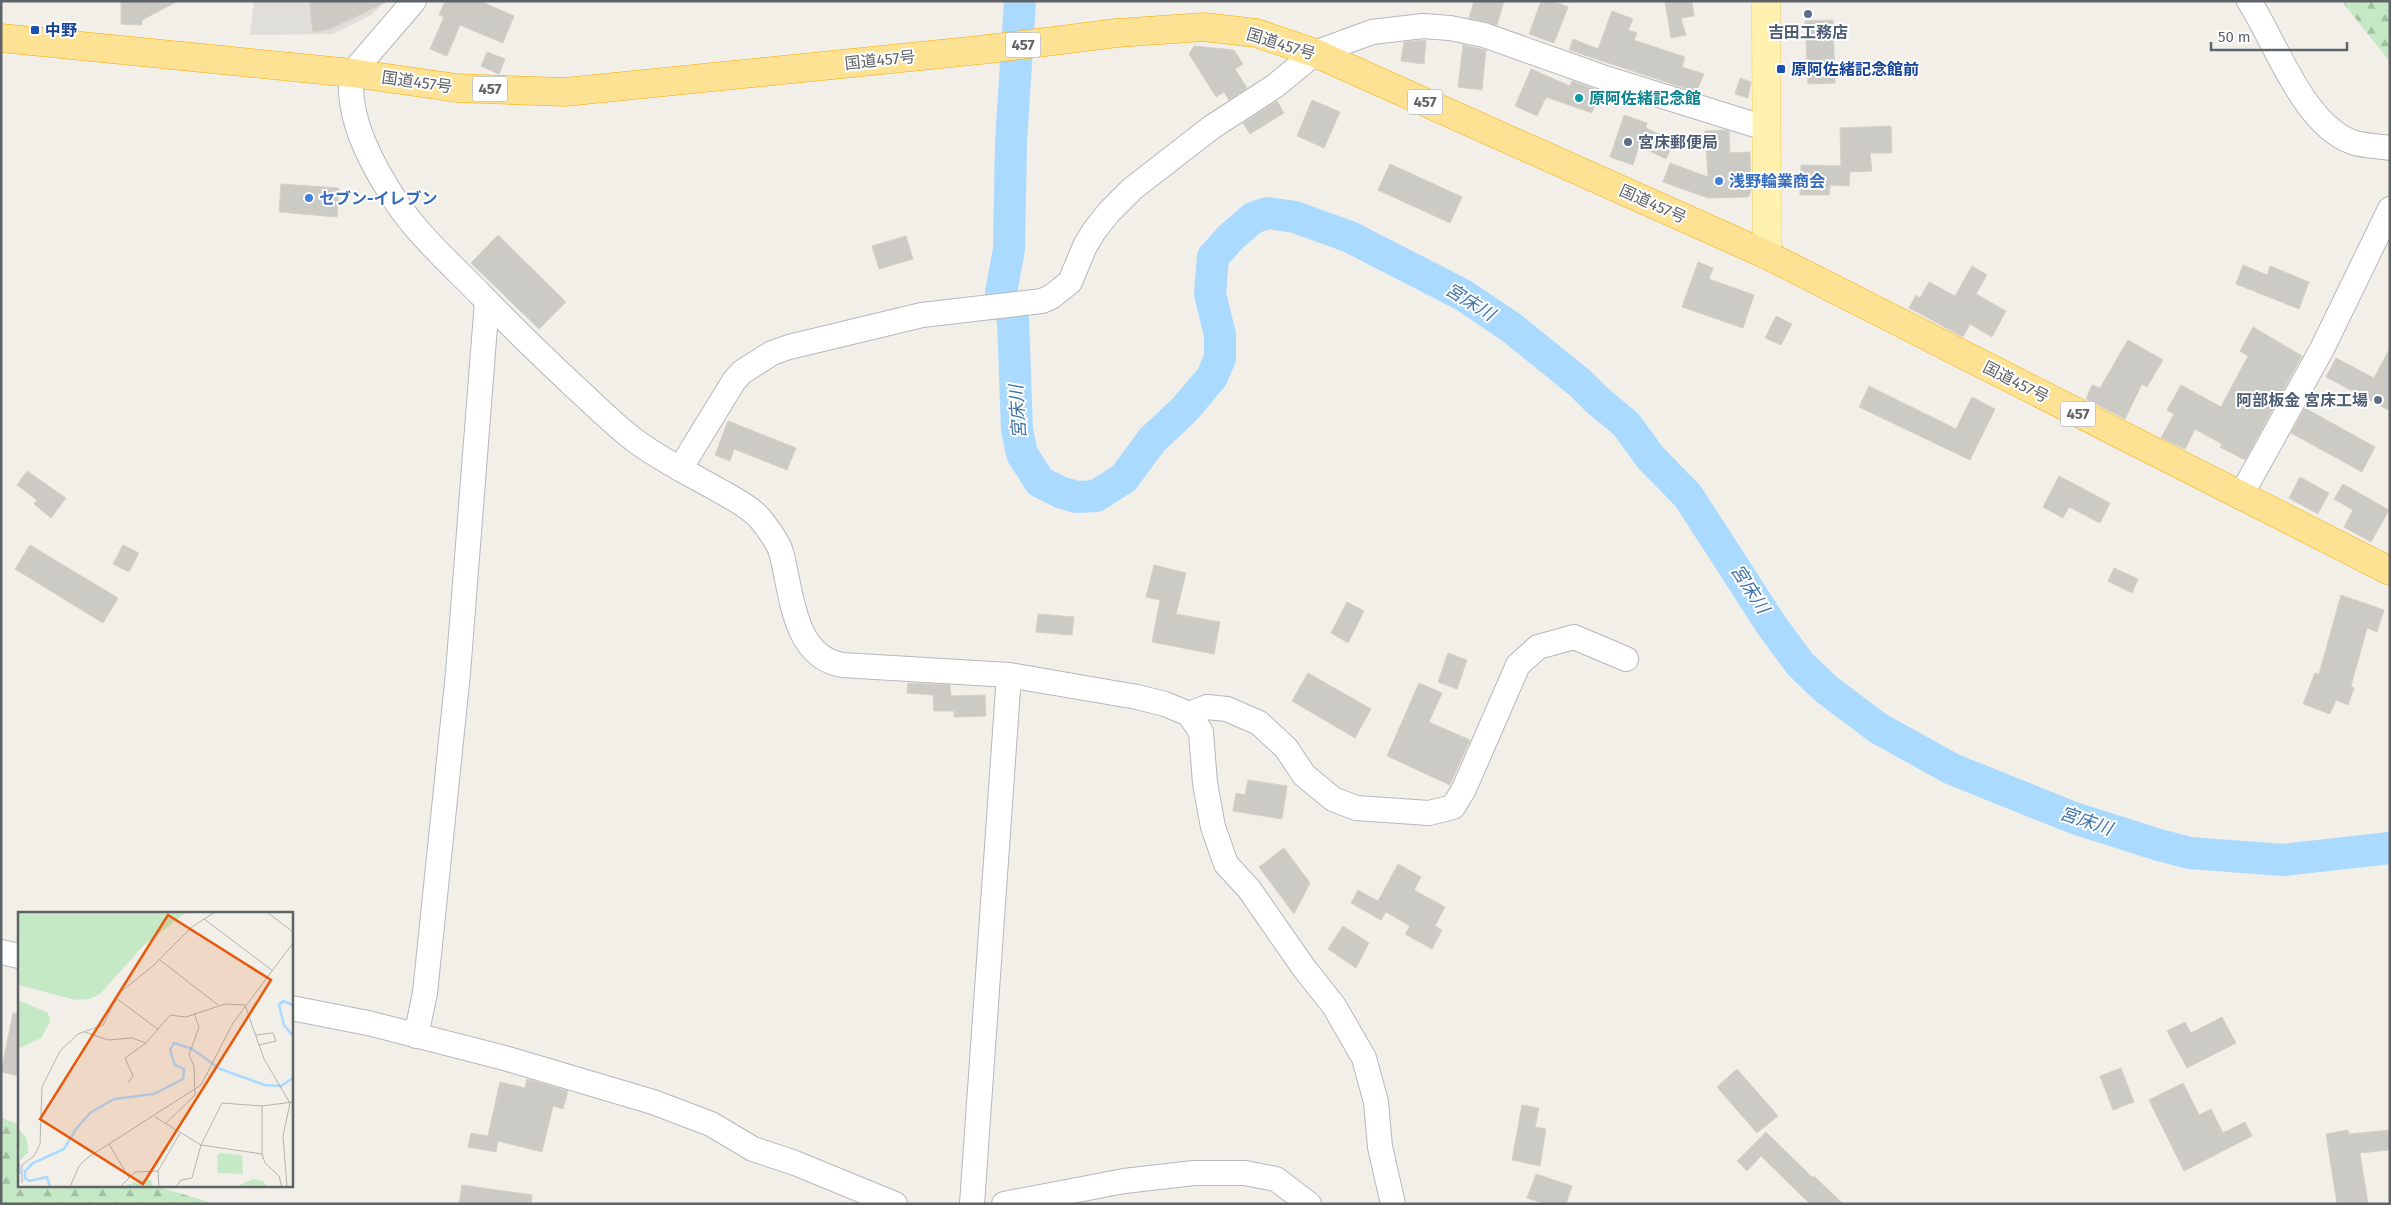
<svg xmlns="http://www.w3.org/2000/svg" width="2391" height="1205" viewBox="0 0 2391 1205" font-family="'Fira Sans','Noto Sans JP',sans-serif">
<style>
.industrial{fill:#e0deda}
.forest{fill:url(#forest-firs)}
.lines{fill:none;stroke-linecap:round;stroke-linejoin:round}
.river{stroke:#aadaff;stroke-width:32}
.building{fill:#cccac5;stroke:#d6d1c6}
.minor-casing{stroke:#b5b8bc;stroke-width:26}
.major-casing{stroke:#f2c960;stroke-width:29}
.highway-casing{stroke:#f9ab00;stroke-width:29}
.minor{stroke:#fff;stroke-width:24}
.major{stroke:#fff2af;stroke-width:28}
.highway{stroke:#fde293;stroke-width:28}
.service-dot{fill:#5c6f8a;stroke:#fff;stroke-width:2}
.transit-dot{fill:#1a4fb4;stroke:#fff;stroke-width:2}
.culture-dot{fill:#0f9aa8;stroke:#fff;stroke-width:2}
.shop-dot{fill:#3f7fe0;stroke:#fff;stroke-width:2}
.labels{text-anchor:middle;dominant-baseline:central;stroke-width:4;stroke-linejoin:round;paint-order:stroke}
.shield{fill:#fff;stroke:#8f9295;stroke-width:1}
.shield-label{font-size:15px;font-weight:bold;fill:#5f6368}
.transit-label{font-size:16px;font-weight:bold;fill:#164399;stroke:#fff;text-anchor:start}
.service-label{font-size:16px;font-weight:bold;fill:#4e5e75;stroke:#fff}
.street-label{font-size:16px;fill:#5f6368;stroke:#fff}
.culture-label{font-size:16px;font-weight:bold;fill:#0d838f;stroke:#fff;text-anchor:start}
.shop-label{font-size:16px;font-weight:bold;fill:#366cbe;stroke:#fff;text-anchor:start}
.water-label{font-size:18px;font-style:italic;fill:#4174aa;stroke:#fff}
.inset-river{fill:none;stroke:#aadaff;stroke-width:2.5}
.inset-road{fill:none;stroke:#b3b3b1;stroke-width:1}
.view{fill:#e8590c;fill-opacity:0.15;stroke:#e8590c;stroke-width:2.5}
.inset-edge{fill:none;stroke:#5f6368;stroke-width:2.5}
</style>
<defs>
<pattern id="forest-firs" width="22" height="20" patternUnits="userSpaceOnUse" patternTransform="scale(1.25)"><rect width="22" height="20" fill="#c5e8c5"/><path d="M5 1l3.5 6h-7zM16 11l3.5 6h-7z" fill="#a3c0a4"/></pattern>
</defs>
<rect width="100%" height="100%" fill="#f1efe8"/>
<polygon class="industrial" points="254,1 386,1 371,15 333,34 250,35"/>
<g class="forest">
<polygon points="2343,1 2390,1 2390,62 2344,4"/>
<polygon points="1,1117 19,1125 19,1186 155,1186 216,1204 1,1204"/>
</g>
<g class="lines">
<polyline class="river" points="1020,1 1011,142 1009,249 1001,293 1013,319 1017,430 1022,454 1040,482 1062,493 1077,497 1096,496 1124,478 1152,440 1184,410 1212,377 1220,358 1220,335 1210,294 1213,257 1231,237 1253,218 1268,213 1295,217 1350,237 1463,295 1512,328 1580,383 1597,400 1626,424 1650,457 1688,496 1772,626 1800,664 1826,689 1878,728 1952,769 2074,818 2159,845 2190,853 2283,860 2390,848"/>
</g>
<g class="building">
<polygon points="121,1 178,1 142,20 142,25 121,24"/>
<polygon points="309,1 388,1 330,29 313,32"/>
<polygon points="445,1 480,1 514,16 503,43 460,25 447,56 430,49 444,17 439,15"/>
<polygon points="1474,1 1504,1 1497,25 1469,18"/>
<polygon points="1541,1 1553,1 1568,7 1554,43 1529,34"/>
<polygon points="1665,1 1692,1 1694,16 1681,18 1686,35 1671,38"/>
<polygon points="1612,11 1633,19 1628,30 1637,33 1634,40 1685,57 1682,67 1704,74 1696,92 1569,50 1573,39 1598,49"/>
<polygon points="1833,20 1835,83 1808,84 1805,21"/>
<polygon points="1426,40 1424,64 1401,61 1404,42"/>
<polygon points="1463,45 1486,50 1482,90 1458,87"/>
<polygon points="1194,46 1234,50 1243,64 1235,69 1247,88 1229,100 1224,92 1216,97 1189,54"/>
<polygon points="487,52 505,59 499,74 481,66"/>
<polygon points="1531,69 1570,86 1572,81 1600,91 1592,113 1546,97 1537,116 1515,106"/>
<polygon points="1740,78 1751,82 1748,98 1735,94"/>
<polygon points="1312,100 1340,112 1324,148 1297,136"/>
<polygon points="1277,101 1284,113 1250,134 1243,123"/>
<polygon points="1624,115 1647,123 1646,128 1674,141 1666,159 1639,146 1633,165 1610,157"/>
<polygon points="1891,126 1892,153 1870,153 1872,171 1850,172 1849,186 1830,185 1829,195 1800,195 1801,165 1841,166 1840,128"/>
<polygon points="1725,130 1729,131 1730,153 1750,152 1751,192 1748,197 1708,198 1663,182 1670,163 1708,177 1705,131"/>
<polygon points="1390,164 1462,197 1450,223 1378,190"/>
<polygon points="281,184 339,188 337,217 279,212"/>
<polygon points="498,235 566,302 539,329 471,263"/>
<polygon points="906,236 913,259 879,269 872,246"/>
<polygon points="1698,262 1713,268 1709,279 1754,295 1743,328 1682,307"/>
<polygon points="2243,265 2267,275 2270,266 2309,282 2299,309 2236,284"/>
<polygon points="1972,266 1987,275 1976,294 2006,311 1992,337 1970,324 1963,337 1909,308 1916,295 1920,298 1929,282 1955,296"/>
<polygon points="1776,316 1792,324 1781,345 1765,338"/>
<polygon points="2253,327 2302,356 2245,460 2220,447 2222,444 2195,429 2185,449 2161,438 2174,414 2167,410 2181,385 2221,407 2248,356 2240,351"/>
<polygon points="2128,340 2163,360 2147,387 2142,384 2125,419 2086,399 2092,385 2100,388"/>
<polygon points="2390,348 2390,411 2326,377 2336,358 2374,378"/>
<polygon points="1869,386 1956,429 1972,397 1995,409 1970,460 1859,407"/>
<polygon points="2305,408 2375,447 2362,472 2291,433"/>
<polygon points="728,421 796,448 787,470 734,449 730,461 715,455"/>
<polygon points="27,471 66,498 51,518 34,504 37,500 17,485"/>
<polygon points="2059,476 2110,503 2100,523 2069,507 2063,518 2043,507"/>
<polygon points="2300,477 2329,493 2318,514 2289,498"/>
<polygon points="2343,484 2389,510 2371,542 2344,527 2353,510 2334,499"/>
<polygon points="30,545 118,598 103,623 15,569"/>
<polygon points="123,545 139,553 129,572 113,564"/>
<polygon points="1154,565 1186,573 1176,614 1220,622 1214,654 1152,642 1160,600 1146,597"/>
<polygon points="2114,568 2138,579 2132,593 2108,581"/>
<polygon points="2341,595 2384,610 2377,632 2367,628 2351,686 2354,688 2348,705 2336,700 2330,714 2303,704 2315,673 2319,674"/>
<polygon points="1347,602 1364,611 1348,643 1331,633"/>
<polygon points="1038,614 1074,617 1072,635 1036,632"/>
<polygon points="1448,653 1467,660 1457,689 1438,682"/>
<polygon points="1308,673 1371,709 1355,738 1292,701"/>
<polygon points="908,683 950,685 951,696 985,695 986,716 954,717 954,711 934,711 933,695 907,693"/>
<polygon points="1419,683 1442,693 1429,722 1470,740 1450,785 1387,756"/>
<polygon points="1248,780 1287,786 1282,819 1233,811 1236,793 1245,795"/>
<polygon points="1284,848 1310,883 1294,914 1259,867"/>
<polygon points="1398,864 1421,877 1414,890 1445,907 1435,926 1442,930 1432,949 1405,934 1410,926 1386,912 1381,920 1351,903 1358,890 1378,901"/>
<polygon points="1343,926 1369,943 1356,968 1328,949"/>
<polygon points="13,1013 19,1014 19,1076 1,1072"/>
<polygon points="2222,1017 2236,1043 2187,1068 2167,1031 2185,1022 2191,1033"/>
<polygon points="2121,1068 2134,1102 2113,1110 2100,1076"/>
<polygon points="1737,1069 1778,1116 1757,1133 1717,1087"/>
<polygon points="527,1079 568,1091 563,1109 553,1106 542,1152 498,1141 496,1152 468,1147 471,1133 488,1136 500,1082 525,1088"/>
<polygon points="2183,1083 2199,1115 2211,1109 2223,1133 2245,1122 2252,1136 2184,1171 2149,1100"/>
<polygon points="1522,1105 1539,1108 1535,1127 1546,1129 1540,1166 1512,1160"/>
<polygon points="2348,1130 2349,1134 2390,1130 2390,1150 2360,1153 2368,1204 2337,1204 2326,1134"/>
<polygon points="1766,1132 1812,1177 1814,1176 1843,1204 1810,1204 1761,1156 1747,1171 1737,1161"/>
<polygon points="1536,1174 1572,1186 1566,1204 1544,1204 1527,1198"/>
<polygon points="462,1185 532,1195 531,1204 459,1204"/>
</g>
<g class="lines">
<g class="minor-casing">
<g id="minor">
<path d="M414,1L352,73C345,118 374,169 399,206C422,239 454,267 481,295C512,327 544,358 576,388C596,406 615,426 637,442C663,461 692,475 720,491C734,499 752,508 762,521C769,530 778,542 781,552C792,591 792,656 842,665L1009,675L1137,697L1165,704L1189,714L1201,732L1205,783L1213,827L1226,864L1249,889L1304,968L1334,1006L1364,1058L1376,1102L1380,1147L1393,1204"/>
<path d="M2249,1C2276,43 2303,124 2352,142C2363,146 2378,146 2390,148"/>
<polyline points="680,469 734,381 742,372 772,353 789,347 922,315 1042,301 1051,297 1070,282 1085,246 1094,231 1109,212 1132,189 1212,127 1275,86 1315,53 1372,32 1423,26 1450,28 1484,35 1608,79 1765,128"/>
<polyline points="2240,497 2322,349 2390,209"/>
<polyline points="1189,714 1207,707 1227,709 1259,723 1286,748 1304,775 1333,799 1356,808 1429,813 1453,807 1464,789 1518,665 1538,647 1574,637 1626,659"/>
<polyline points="1,952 19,956"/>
<polyline points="291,1008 368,1023 508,1059 653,1102 711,1124 753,1149 795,1163 895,1204"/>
<polyline points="416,1036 425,993 458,673 487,301"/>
<polyline points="972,1204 1009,675"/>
<polyline points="1004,1204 1124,1181 1194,1173 1245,1173 1276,1179 1309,1204"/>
</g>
</g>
<g class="major-casing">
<polyline id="major" points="1766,1 1767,255"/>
</g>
<g class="highway-casing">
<polyline id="highway" points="1,38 352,73 457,88 565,92 980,50 1117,33 1204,27 1256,33 1315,53 1767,255 2390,571"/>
</g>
<use href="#minor" class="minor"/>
<use href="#major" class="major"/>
<use href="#highway" class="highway"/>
</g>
<g class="service-dot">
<circle cx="1808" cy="14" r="5"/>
<circle cx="1628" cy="142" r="5"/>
<circle cx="2378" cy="400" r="5"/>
</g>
<g class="transit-dot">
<rect x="30" y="25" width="10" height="10" rx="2.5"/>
<rect x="1776" y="64" width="10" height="10" rx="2.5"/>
</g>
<circle class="culture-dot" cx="1579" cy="98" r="5"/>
<g class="shop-dot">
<circle cx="1719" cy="181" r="5"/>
<circle cx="309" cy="198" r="5"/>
</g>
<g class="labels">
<g class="shield">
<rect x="1005.5" y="32.5" width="35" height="25" rx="4"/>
<rect x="472.5" y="76.5" width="35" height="25" rx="4"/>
<rect x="1407.5" y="89.5" width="35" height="25" rx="4"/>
<rect x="2060.5" y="401.5" width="35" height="25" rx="4"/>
</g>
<g class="shield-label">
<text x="1023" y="45">457</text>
<text x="490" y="89">457</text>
<text x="1425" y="102">457</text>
<text x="2078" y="414">457</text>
</g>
<g class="transit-label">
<text x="45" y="30">中野</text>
<text x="1791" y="69">原阿佐緒記念館前</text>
</g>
<g class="service-label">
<text x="1808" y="32">吉田工務店</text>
<text x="1638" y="142" text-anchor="start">宮床郵便局</text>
<text x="2368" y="400" text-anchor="end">阿部板金 宮床工場</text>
</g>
<g class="street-label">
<text transform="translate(1281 44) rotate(17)">国道457号</text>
<text transform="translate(880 60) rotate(-6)">国道457号</text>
<text transform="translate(417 82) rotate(8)">国道457号</text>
<text transform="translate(1653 204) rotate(24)">国道457号</text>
<text transform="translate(2016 382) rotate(27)">国道457号</text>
</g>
<g class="culture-label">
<text x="1589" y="98">原阿佐緒記念館</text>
</g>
<g class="shop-label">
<text x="1729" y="181">浅野輪業商会</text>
<text x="319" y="198">セブン-イレブン</text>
</g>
<g class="water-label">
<text transform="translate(1470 302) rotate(32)">宮床川</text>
<text transform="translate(1018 412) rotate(-94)">宮床川</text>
<text transform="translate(1750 589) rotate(57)">宮床川</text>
<text transform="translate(2086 821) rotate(19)">宮床川</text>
</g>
</g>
<g transform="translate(18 912)">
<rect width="275" height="275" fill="#f1efe8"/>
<path d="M0,0H169L125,34L83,81L72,87L58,88L0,73ZM0,88L30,101L32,110L23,126L0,137ZM0,216L8,225L10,236V241L2,248ZM127,267L133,268L135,275H103ZM235,267L246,269L248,275H218Z" fill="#c5e8c5"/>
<path d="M202,241L224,243L225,262L200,261L199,244Z" fill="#c5e8c5"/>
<path class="inset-river" d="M275,93L265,89L261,93L266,113L275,124M0,246L2,262M32,275L29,265L11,269L7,266V259L15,251L46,237L58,217L72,201L96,187L136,182L165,167L166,157L157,153L152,138L156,131L174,137L202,157L247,173L263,174L275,166"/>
<path class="inset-road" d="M249,0L275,20M186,7L255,59M142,48L200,93M98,86L141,118M67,120L90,128L114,126L128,131L152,103L168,105L207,92L227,93L246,147L272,191L265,224L269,275M238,123L255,121L258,129L241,133M110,171L115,164L107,146L128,131M137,205L183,233L244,242L247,251L261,264L264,275M148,211L177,183L176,154L171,143L181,115L176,101M91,232L111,266M244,242V194M4,271V253L16,244L22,232L24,175L42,139L60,122L85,113L101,81L135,54L174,15L197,0M52,275L61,254L69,246L183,173L215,111L275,31M102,275L117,260L140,259M141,275L140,259L162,221M158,275L163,268L174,266L183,233L204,191L244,194L275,190"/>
<path class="view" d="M150,3L253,68L125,272L22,207Z"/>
<rect width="275" height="275" class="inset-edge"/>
</g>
<rect width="2391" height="1205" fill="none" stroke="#5f6368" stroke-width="5"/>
<path d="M2211 42v8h136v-8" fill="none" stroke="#5f6368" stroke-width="2.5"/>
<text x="2218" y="42" font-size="15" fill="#5f6368" stroke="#ffffff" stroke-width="4" paint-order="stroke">50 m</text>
</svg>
